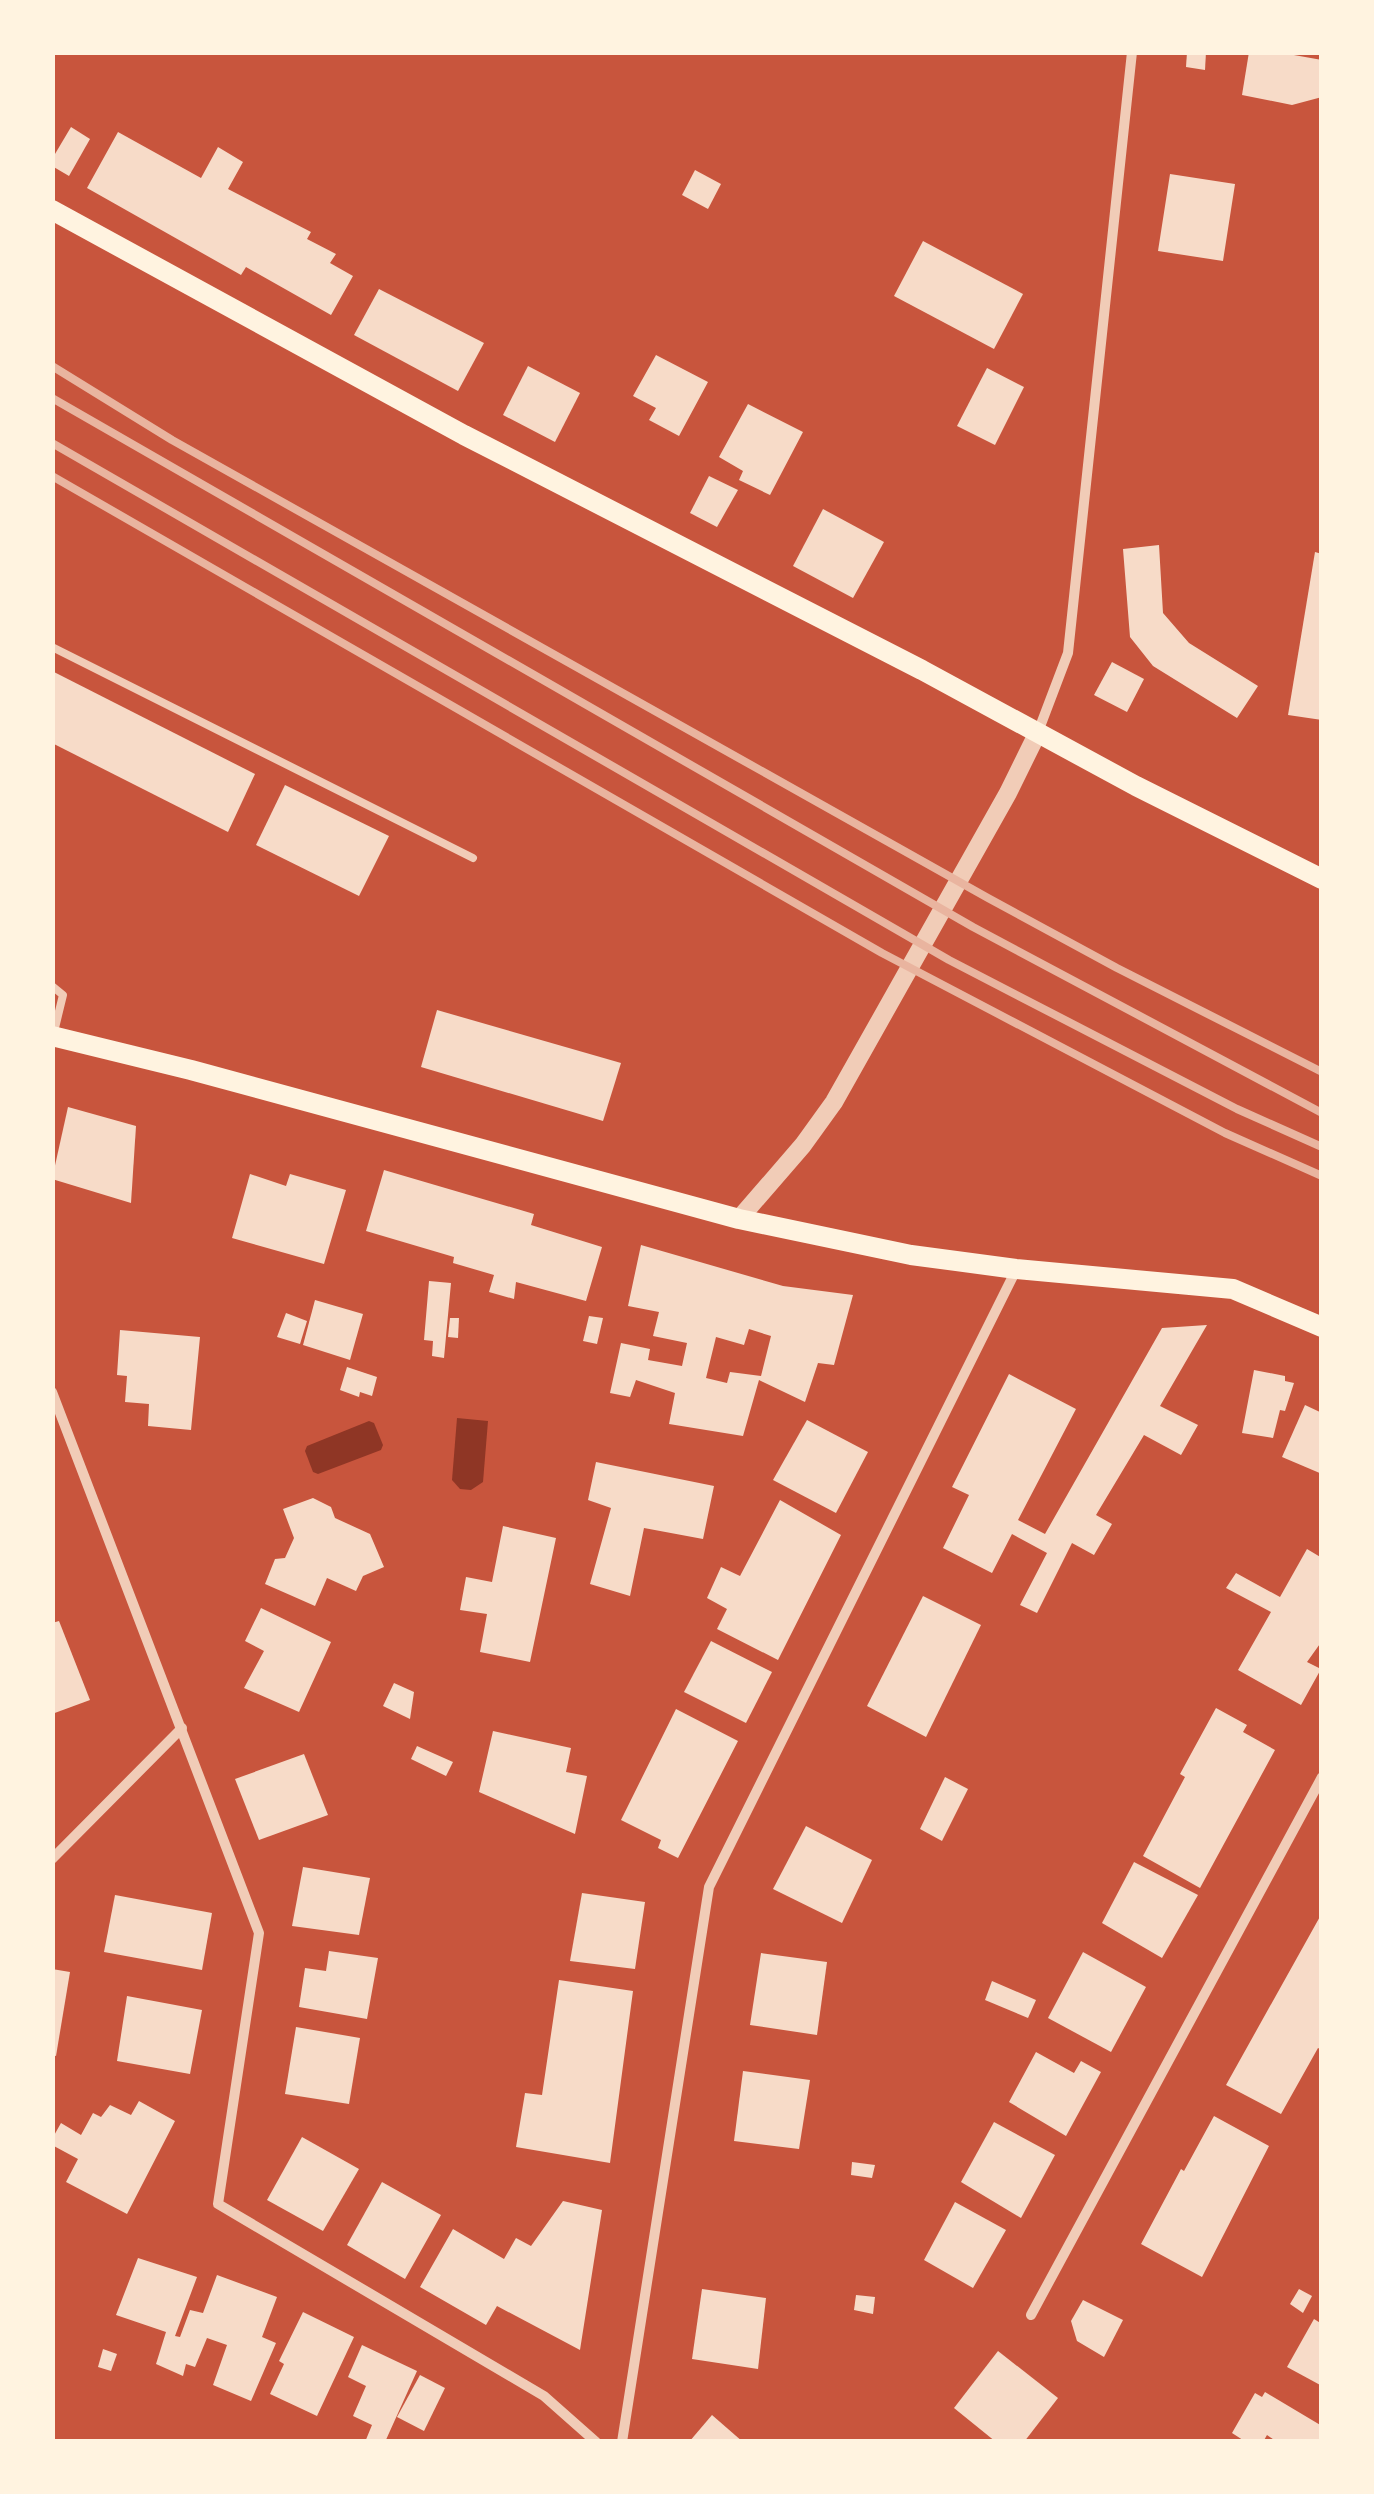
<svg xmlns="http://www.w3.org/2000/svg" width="1374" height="2494" viewBox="0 0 1374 2494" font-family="'Alegreya Sans',sans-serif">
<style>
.water{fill:#8f3625}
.building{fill:#f7dbc8;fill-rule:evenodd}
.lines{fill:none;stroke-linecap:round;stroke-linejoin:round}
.service{stroke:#f1ccb7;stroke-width:8}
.minor{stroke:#f1ccb7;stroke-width:10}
.tertiary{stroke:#f1ccb7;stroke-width:18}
.secondary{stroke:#fff3e0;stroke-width:20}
.rail{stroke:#e9b49f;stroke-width:8}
</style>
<rect width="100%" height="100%" fill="#c8553d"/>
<g class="water">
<polygon points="457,1418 488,1421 483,1482 471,1490 460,1489 452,1480"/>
<polygon points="369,1421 374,1423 383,1445 381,1450 318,1474 313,1472 305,1451 307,1446"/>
</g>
<g class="building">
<polygon points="1187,52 1206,52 1205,70 1186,67"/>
<polygon points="1249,52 1277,52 1322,60 1322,97 1292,105 1242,95"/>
<polygon points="71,127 90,139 69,176 52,166 52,159"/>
<polygon points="118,132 201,178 218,147 243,162 228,189 311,232 307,239 336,254 330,263 353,276 331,315 246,267 241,275 87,188"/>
<polygon points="695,170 721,184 708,209 682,195"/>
<polygon points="1170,174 1235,184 1223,261 1158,251"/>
<polygon points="923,241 1023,294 994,349 894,296"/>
<polygon points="379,289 484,343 458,391 354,335"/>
<polygon points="656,355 708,382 679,436 649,420 656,408 633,396"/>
<polygon points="528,366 580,393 555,442 503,415"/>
<polygon points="987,368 1024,387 995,445 957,426"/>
<polygon points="748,404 803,432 770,495 739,480 743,471 719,457"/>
<polygon points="709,476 738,490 717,527 690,513"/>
<polygon points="823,509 884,542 853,598 793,566"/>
<polygon points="1159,545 1163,613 1189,643 1258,686 1237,718 1153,666 1130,637 1123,549"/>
<polygon points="1315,552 1322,554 1322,720 1288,715"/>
<polygon points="1112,662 1144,679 1127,712 1094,695"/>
<polygon points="52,671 255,774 228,832 52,743"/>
<polygon points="285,785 389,836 359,896 256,845"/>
<polygon points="437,1010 621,1063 603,1121 421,1067"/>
<polygon points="68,1107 136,1126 131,1203 52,1179"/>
<polygon points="384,1170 534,1214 531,1225 602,1247 586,1301 516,1282 514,1299 489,1292 494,1275 453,1263 454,1257 366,1231"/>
<polygon points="250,1174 286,1186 290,1174 346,1190 324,1264 232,1238"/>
<path d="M641,1245L783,1286L853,1295L834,1365L818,1363L805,1402L759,1380L743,1436L669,1424L675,1393L636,1380L630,1397L610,1393L621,1343L650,1349L648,1360L682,1366L687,1343L653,1336L659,1312L628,1306ZM749,1329L771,1336L761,1376L730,1372L727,1383L706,1378L716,1337L744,1345Z"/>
<polygon points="429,1281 451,1283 444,1358 432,1356 433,1341 424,1340"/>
<polygon points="315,1300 363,1314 350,1360 303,1345"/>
<polygon points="286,1313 307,1321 300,1344 277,1337"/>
<polygon points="589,1316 603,1318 597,1344 583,1341"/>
<polygon points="450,1318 459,1318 458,1338 448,1337"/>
<polygon points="1207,1325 1160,1406 1198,1425 1181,1455 1144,1435 1096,1515 1112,1524 1094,1555 1072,1543 1037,1613 1020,1605 1047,1553 1012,1534 992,1573 943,1548 969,1495 952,1487 1009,1374 1076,1409 1018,1520 1045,1534 1162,1328"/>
<polygon points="120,1330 200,1337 191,1430 148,1426 149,1404 125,1402 127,1376 117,1375"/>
<polygon points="347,1367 377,1377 372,1396 360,1392 359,1397 340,1390"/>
<polygon points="1254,1370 1285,1376 1285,1381 1294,1383 1285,1411 1280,1410 1273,1438 1242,1433"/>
<polygon points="1305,1405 1322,1413 1322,1474 1282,1457"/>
<polygon points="807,1420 868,1452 836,1513 773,1480"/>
<polygon points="596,1462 714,1486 703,1539 644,1528 630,1596 590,1584 611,1508 588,1500"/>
<polygon points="313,1498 331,1507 335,1518 370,1534 384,1567 363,1576 356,1591 327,1578 315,1606 265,1584 275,1559 285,1558 294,1538 283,1509"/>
<polygon points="780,1500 841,1535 778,1660 717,1629 727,1609 707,1598 721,1567 740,1576"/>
<polygon points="503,1526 556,1538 530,1662 480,1652 487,1614 460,1610 466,1577 492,1582"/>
<polygon points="1307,1549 1322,1558 1322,1641 1307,1662 1321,1669 1301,1705 1238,1670 1271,1612 1226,1588 1236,1573 1280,1597"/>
<polygon points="923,1596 981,1625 926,1737 867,1706"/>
<polygon points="261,1608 331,1642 299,1712 244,1688 264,1651 245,1641"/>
<polygon points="59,1621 90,1700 52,1714 52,1623"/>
<polygon points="711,1641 772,1672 746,1723 684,1692"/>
<polygon points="394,1683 414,1692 410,1719 383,1706"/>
<polygon points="1216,1708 1247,1725 1243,1732 1275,1750 1200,1888 1143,1856 1185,1777 1180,1774"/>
<polygon points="676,1709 738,1741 678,1858 658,1848 661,1840 621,1820"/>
<polygon points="493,1731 571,1748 566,1772 587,1776 575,1834 479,1792"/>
<polygon points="417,1746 453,1762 446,1776 411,1759"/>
<polygon points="304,1754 328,1815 259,1840 235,1779"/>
<polygon points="945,1777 968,1789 942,1841 920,1829"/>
<polygon points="806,1826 872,1860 842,1923 773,1889"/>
<polygon points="1134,1862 1198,1895 1162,1958 1102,1923"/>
<polygon points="303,1867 370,1878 359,1935 292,1926"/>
<polygon points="582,1893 645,1902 635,1969 570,1961"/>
<polygon points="115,1895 212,1913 202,1970 104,1952"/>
<polygon points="1322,1913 1322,2050 1318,2048 1281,2114 1226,2085"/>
<polygon points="329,1951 378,1958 367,2019 299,2007 305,1968 326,1971"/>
<polygon points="1083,1952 1146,1987 1111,2052 1048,2018"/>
<polygon points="761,1953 827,1962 817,2035 750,2025"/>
<polygon points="52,1969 70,1972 56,2056 52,2055"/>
<polygon points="559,1980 633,1991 610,2163 516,2147 525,2093 542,2095"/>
<polygon points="992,1981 1036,2000 1028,2018 985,2000"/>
<polygon points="127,1996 202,2010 190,2074 117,2061"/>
<polygon points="296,2027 360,2038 349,2104 285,2094"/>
<polygon points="1036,2052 1074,2073 1081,2061 1101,2072 1066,2136 1009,2102"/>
<polygon points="743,2071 810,2080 799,2149 734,2141"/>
<polygon points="139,2101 175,2121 127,2214 66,2182 78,2159 52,2145 52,2139 61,2123 81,2135 93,2113 101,2117 110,2105 131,2115"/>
<polygon points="1214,2116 1269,2146 1202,2277 1141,2244 1181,2169 1184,2171"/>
<polygon points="994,2122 1055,2155 1021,2218 961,2182"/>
<polygon points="302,2137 359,2169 323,2231 267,2200"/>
<polygon points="852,2162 875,2165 872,2178 851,2175"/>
<polygon points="382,2182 441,2215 405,2279 347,2245"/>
<polygon points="563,2201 602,2210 580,2350 497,2306 486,2325 420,2287 453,2229 504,2259 516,2238 531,2246"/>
<polygon points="955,2202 1006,2230 973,2288 924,2260"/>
<polygon points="138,2258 197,2277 175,2336 180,2337 190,2310 203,2313 217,2275 277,2297 262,2337 276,2343 251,2401 213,2385 227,2345 207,2338 195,2367 186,2364 183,2376 156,2364 166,2332 116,2315"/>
<polygon points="702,2289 766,2298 758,2369 692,2359"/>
<polygon points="1299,2289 1312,2296 1303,2313 1290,2304"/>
<polygon points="856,2295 875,2297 873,2314 854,2310"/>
<polygon points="1083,2300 1123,2320 1104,2357 1077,2341 1071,2321"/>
<polygon points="303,2312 354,2337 317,2416 270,2394 284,2364 279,2361"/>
<polygon points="1314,2319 1322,2324 1322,2386 1287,2367"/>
<polygon points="362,2345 417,2371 385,2442 365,2442 372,2425 353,2416 366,2386 348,2377"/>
<polygon points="103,2349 117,2354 111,2371 98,2367"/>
<polygon points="998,2351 1058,2398 1024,2442 996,2442 954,2408"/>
<polygon points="420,2375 445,2388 424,2431 397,2417"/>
<polygon points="1265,2392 1322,2426 1322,2442 1277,2442 1267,2435 1263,2442 1246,2442 1232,2433 1255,2393 1262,2397"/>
<polygon points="712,2415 743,2442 689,2442"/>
</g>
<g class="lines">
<g class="service">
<polyline points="52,647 473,858"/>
<polyline points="52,986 63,995 53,1036"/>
</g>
<g class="minor">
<polyline points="1038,732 1068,653 1132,52"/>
<polyline points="52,1392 259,1933 218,2204 544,2396 596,2442"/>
<polyline points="52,1859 182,1728"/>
<polyline points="1031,2315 1322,1777"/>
<polyline points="622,2442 709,1887 1016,1270"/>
</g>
<polyline class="tertiary" points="739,1219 803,1145 834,1102 1008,793 1038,732"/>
<g class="secondary">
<polyline points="52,210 464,435 922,670 1136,786 1322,879"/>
<polyline points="52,1036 191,1070 739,1219 911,1255 1016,1269 1233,1289 1322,1327"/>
</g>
<g class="rail">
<polyline points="52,366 172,440 988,898 1117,968 1322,1072"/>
<polyline points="52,398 973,927 1322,1113"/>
<polyline points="52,443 949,960 1237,1109 1322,1147"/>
<polyline points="52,476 882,953 1225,1133 1322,1176"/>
</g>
</g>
<rect width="1374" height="2494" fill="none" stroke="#fff3e0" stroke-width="110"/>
</svg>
